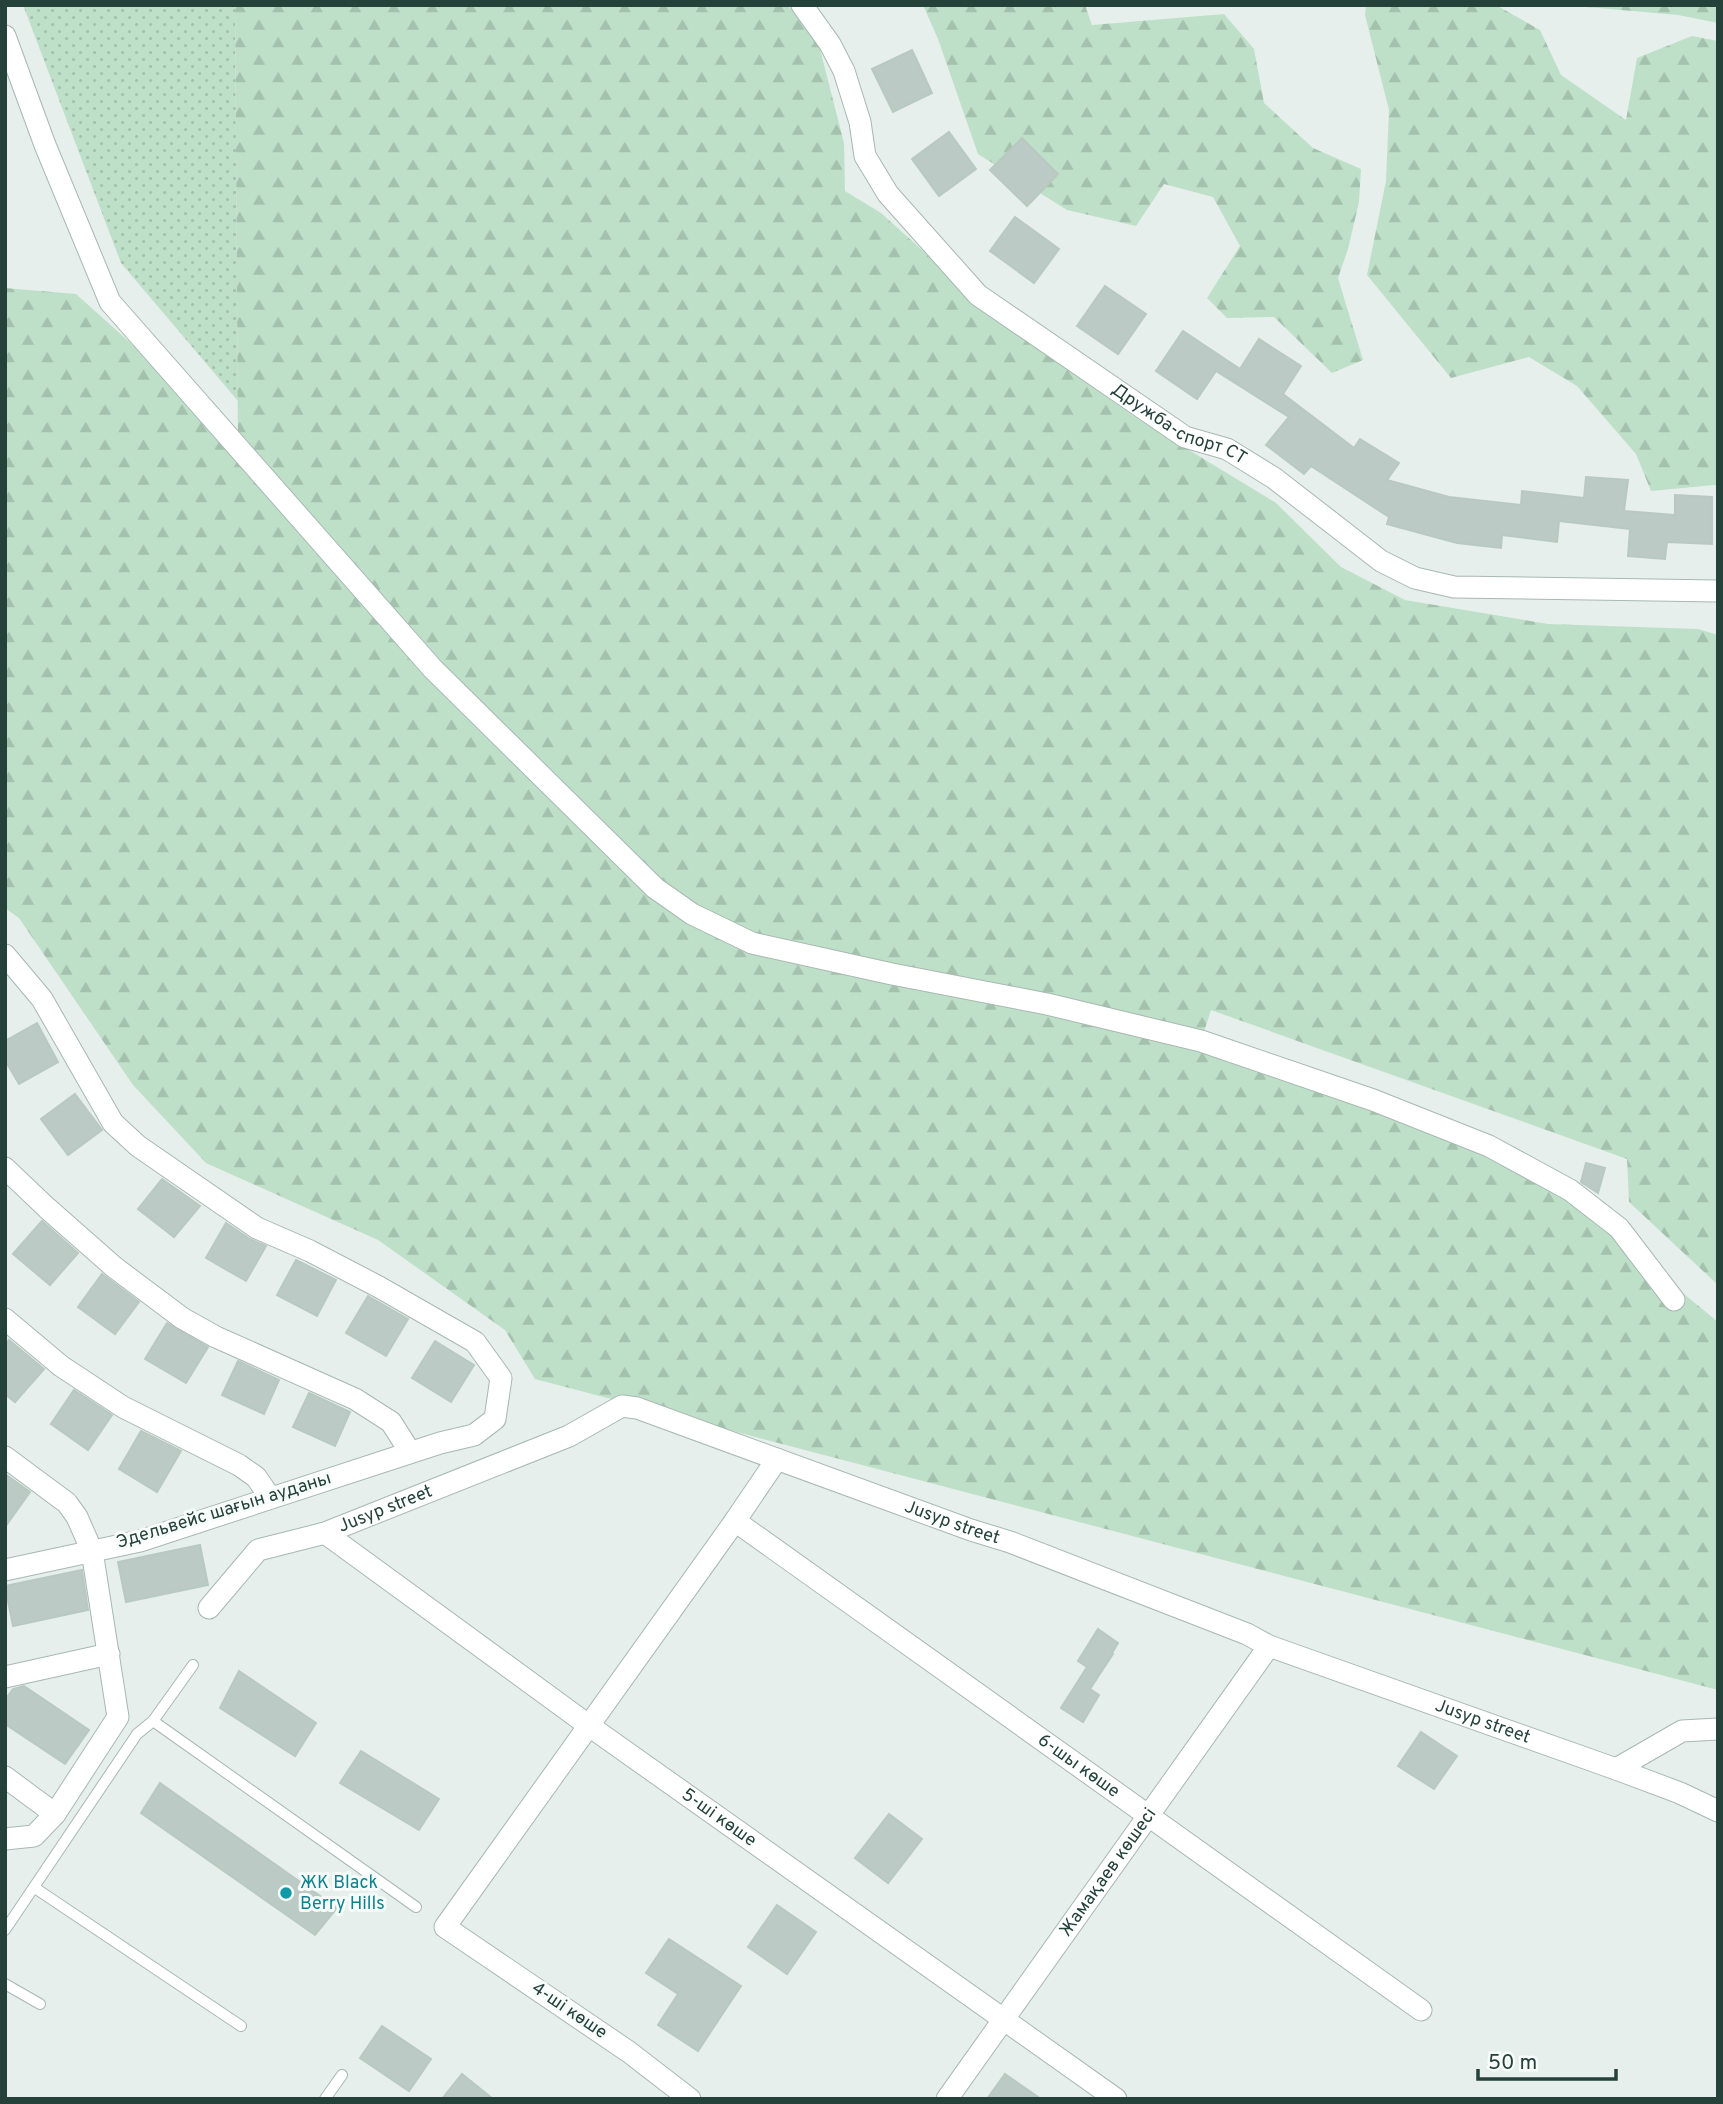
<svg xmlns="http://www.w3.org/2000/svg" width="1723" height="2104" viewBox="0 0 1723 2104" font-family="Overpass,sans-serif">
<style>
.grass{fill:url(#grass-dots)}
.forest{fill:url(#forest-firs)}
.building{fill:#bbcac4;stroke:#b8c9c2;stroke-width:2}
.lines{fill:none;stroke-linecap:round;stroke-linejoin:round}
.lane-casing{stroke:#a8b8b2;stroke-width:12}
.street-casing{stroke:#a8b8b2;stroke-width:23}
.lane{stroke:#fff;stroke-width:10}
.street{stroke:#fff;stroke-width:21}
.culture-dot{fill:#0f9aa8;stroke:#f7fbf9;stroke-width:2.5}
.labels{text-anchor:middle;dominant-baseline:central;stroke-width:6;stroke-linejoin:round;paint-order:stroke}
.street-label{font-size:18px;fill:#24423a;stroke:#f7fbf9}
.culture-label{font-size:18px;fill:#0d838f;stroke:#f7fbf9;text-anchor:start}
</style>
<defs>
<pattern id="grass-dots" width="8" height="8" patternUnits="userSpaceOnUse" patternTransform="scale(1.75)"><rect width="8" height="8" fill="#bfe0c8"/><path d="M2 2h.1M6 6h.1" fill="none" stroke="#a4c1ad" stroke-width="1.8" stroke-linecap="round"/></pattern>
<pattern id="forest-firs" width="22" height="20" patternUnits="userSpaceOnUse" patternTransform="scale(1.75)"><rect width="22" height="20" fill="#bfe0c8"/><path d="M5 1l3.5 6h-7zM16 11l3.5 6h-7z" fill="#a4c1ad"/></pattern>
</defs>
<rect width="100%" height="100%" fill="#e6efeb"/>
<polygon class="grass" points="23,5 235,5 238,401 121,263"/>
<g class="forest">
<polygon points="235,5 788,5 820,49 844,143 845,191 881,213 1010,329 1138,419 1276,503 1341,567 1405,600 1548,624 1698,629 1718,635 1718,1285 1629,1202 1627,1159 1211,1010 1199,1047 1533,1170 1718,1322 1718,1690 535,1379 505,1330 378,1240 206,1163 133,1085 19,918 5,908 5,288 76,294 223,426 238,443"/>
<polygon points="923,5 1085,5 1092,25 1224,14 1254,49 1264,103 1313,148 1361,169 1359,202 1348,249 1338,278 1363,360 1332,373 1274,317 1227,318 1207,298 1240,246 1213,197 1164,184 1136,226 1067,210 978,154 938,39"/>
<polygon points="1366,5 1496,5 1540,30 1561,75 1626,120 1637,58 1692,36 1718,41 1718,486 1714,485 1651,491 1636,454 1577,386 1529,357 1451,378 1367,275 1386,181 1389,110 1365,15"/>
<polygon points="1564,5 1718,5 1718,23 1678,15"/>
</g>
<g class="building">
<polygon points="912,50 932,93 893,112 872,69"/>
<polygon points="949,132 976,169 939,196 912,159"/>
<polygon points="1022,138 1058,174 1027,206 990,170"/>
<polygon points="1015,217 1059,249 1034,283 990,251"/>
<polygon points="1105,286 1146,314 1118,354 1077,326"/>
<polygon points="1183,331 1240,369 1259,339 1301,366 1283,394 1354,448 1360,439 1399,463 1387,480 1449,497 1521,505 1522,491 1584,498 1586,477 1628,480 1624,511 1675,515 1675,495 1712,497 1712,544 1667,542 1665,559 1628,556 1630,529 1559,521 1557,542 1502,535 1501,548 1457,543 1387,524 1389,517 1311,466 1304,474 1266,445 1289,417 1216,371 1197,399 1156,371"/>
<polygon points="37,1023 58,1062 19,1084 5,1060 5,1041"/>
<polygon points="75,1094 102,1130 68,1155 41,1119"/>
<polygon points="1586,1163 1605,1168 1598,1193 1581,1182"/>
<polygon points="162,1179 200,1206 174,1237 138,1209"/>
<polygon points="42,1221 78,1253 50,1285 13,1254"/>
<polygon points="226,1223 250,1239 266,1246 246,1281 206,1258"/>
<polygon points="296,1260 336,1280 317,1316 277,1295"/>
<polygon points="102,1274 139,1302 115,1334 78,1307"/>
<polygon points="368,1296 408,1319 386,1356 346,1333"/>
<polygon points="167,1323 208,1347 186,1383 145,1359"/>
<polygon points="9,1340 44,1369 15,1402 5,1394 5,1345"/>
<polygon points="435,1341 474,1365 451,1402 412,1378"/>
<polygon points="238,1361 279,1380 264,1414 222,1395"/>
<polygon points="74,1390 112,1415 88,1450 51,1424"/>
<polygon points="309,1393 350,1412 335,1446 293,1427"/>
<polygon points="141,1431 181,1451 157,1492 119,1469"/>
<polygon points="5,1474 30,1492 5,1527"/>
<polygon points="200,1545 208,1585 126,1602 118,1562"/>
<polygon points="82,1570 88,1610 13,1626 5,1586"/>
<polygon points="1098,1629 1118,1643 1112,1653 1113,1654 1090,1689 1099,1695 1083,1722 1061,1708 1087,1667 1078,1661"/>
<polygon points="239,1671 316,1723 295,1756 220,1708"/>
<polygon points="24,1686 89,1730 65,1764 5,1724 5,1700 13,1689"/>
<polygon points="1421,1732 1457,1756 1434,1789 1398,1766"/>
<polygon points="361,1751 439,1799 419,1830 340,1783"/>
<polygon points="160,1783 337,1908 315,1935 141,1813"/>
<polygon points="889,1814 922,1839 888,1883 855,1858"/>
<polygon points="777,1905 816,1932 787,1974 748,1947"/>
<polygon points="669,1939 741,1986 698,2051 658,2025 678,1994 646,1973"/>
<polygon points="382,2026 431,2059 409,2091 360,2058"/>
<polygon points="462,2074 493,2099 442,2099"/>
<polygon points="1005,2074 1041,2099 987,2099"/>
</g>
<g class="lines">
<g class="lane-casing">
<g id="lane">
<polyline points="153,1721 416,1907"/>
<polyline points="35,1888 241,2026"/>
<polyline points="5,1930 137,1734 153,1721 193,1665"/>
<polyline points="5,1984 40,2004"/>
<polyline points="325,2099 342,2075"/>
</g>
</g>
<g class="street-casing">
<g id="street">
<path id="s1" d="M802,5L830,44L844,71L860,122L865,156L888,194L978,295L1185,437L1227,449L1274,478L1381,561L1415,578L1454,587L1718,591"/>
<polyline points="5,36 45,145 110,302 433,669 655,888 692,914 752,943 892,974 1047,1004 1201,1041 1373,1100 1489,1146 1570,1190 1619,1228 1674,1300"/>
<polyline points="5,955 42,999 113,1123 138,1146 257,1228 310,1251 379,1287 475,1342 501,1378 495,1419 474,1435 440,1443 140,1541 5,1570"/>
<polyline points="5,1168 47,1208 114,1267 182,1318 216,1337 355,1399 391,1422 410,1452"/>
<polyline points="5,1319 61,1366 123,1407 239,1465 256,1477 270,1497"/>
<polyline points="5,1457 67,1503 77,1517 92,1551 118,1717 55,1814 34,1836 5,1839"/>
<path id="s2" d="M735,1521L1421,2010"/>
<path id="s3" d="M325,1533L588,1725L1116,2099"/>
<path id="s4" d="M209,1608L258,1550L325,1533L569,1436L622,1406L637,1408L971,1530L1010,1542L1247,1634L1269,1646L1616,1769L1680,1793L1718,1811"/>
<polyline points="5,1677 109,1654"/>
<polyline points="1616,1769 1682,1731 1718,1729"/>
<polyline points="5,1777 55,1814"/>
<polyline points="690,2099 629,2052 445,1927 735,1521 777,1459"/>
<path id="s5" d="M947,2099L1269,1646"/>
</g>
</g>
<use href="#lane" class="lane"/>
<use href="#street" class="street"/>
</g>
<circle class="culture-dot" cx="286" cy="1893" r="7"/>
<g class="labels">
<g class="street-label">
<text stroke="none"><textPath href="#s1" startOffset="586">Дружба-спорт СТ</textPath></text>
<text stroke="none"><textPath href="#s4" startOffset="210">Jusyp street</textPath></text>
<text transform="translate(224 1511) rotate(-17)">Эдельвейс шағын ауданы</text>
<text stroke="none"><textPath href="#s4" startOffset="819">Jusyp street</textPath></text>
<text stroke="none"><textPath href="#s4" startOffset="1386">Jusyp street</textPath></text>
<text stroke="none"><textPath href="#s2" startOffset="422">6-шы көше</textPath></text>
<text stroke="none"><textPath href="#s3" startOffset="486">5-ші көше</textPath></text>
<text stroke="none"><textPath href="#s5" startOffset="278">Жамақаев көшесі</textPath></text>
<text transform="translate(569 2011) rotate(34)">4-ші көше</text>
</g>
<g class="culture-label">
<text x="300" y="1883">ЖК Black<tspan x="300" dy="21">Berry Hills</tspan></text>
</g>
</g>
<rect width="1723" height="2104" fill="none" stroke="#24423a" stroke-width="14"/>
<path d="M1478 2069v10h138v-10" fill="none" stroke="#24423a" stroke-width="3.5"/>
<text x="1488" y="2069" font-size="21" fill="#24423a" stroke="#f7fbf9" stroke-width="5" paint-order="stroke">50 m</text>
</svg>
